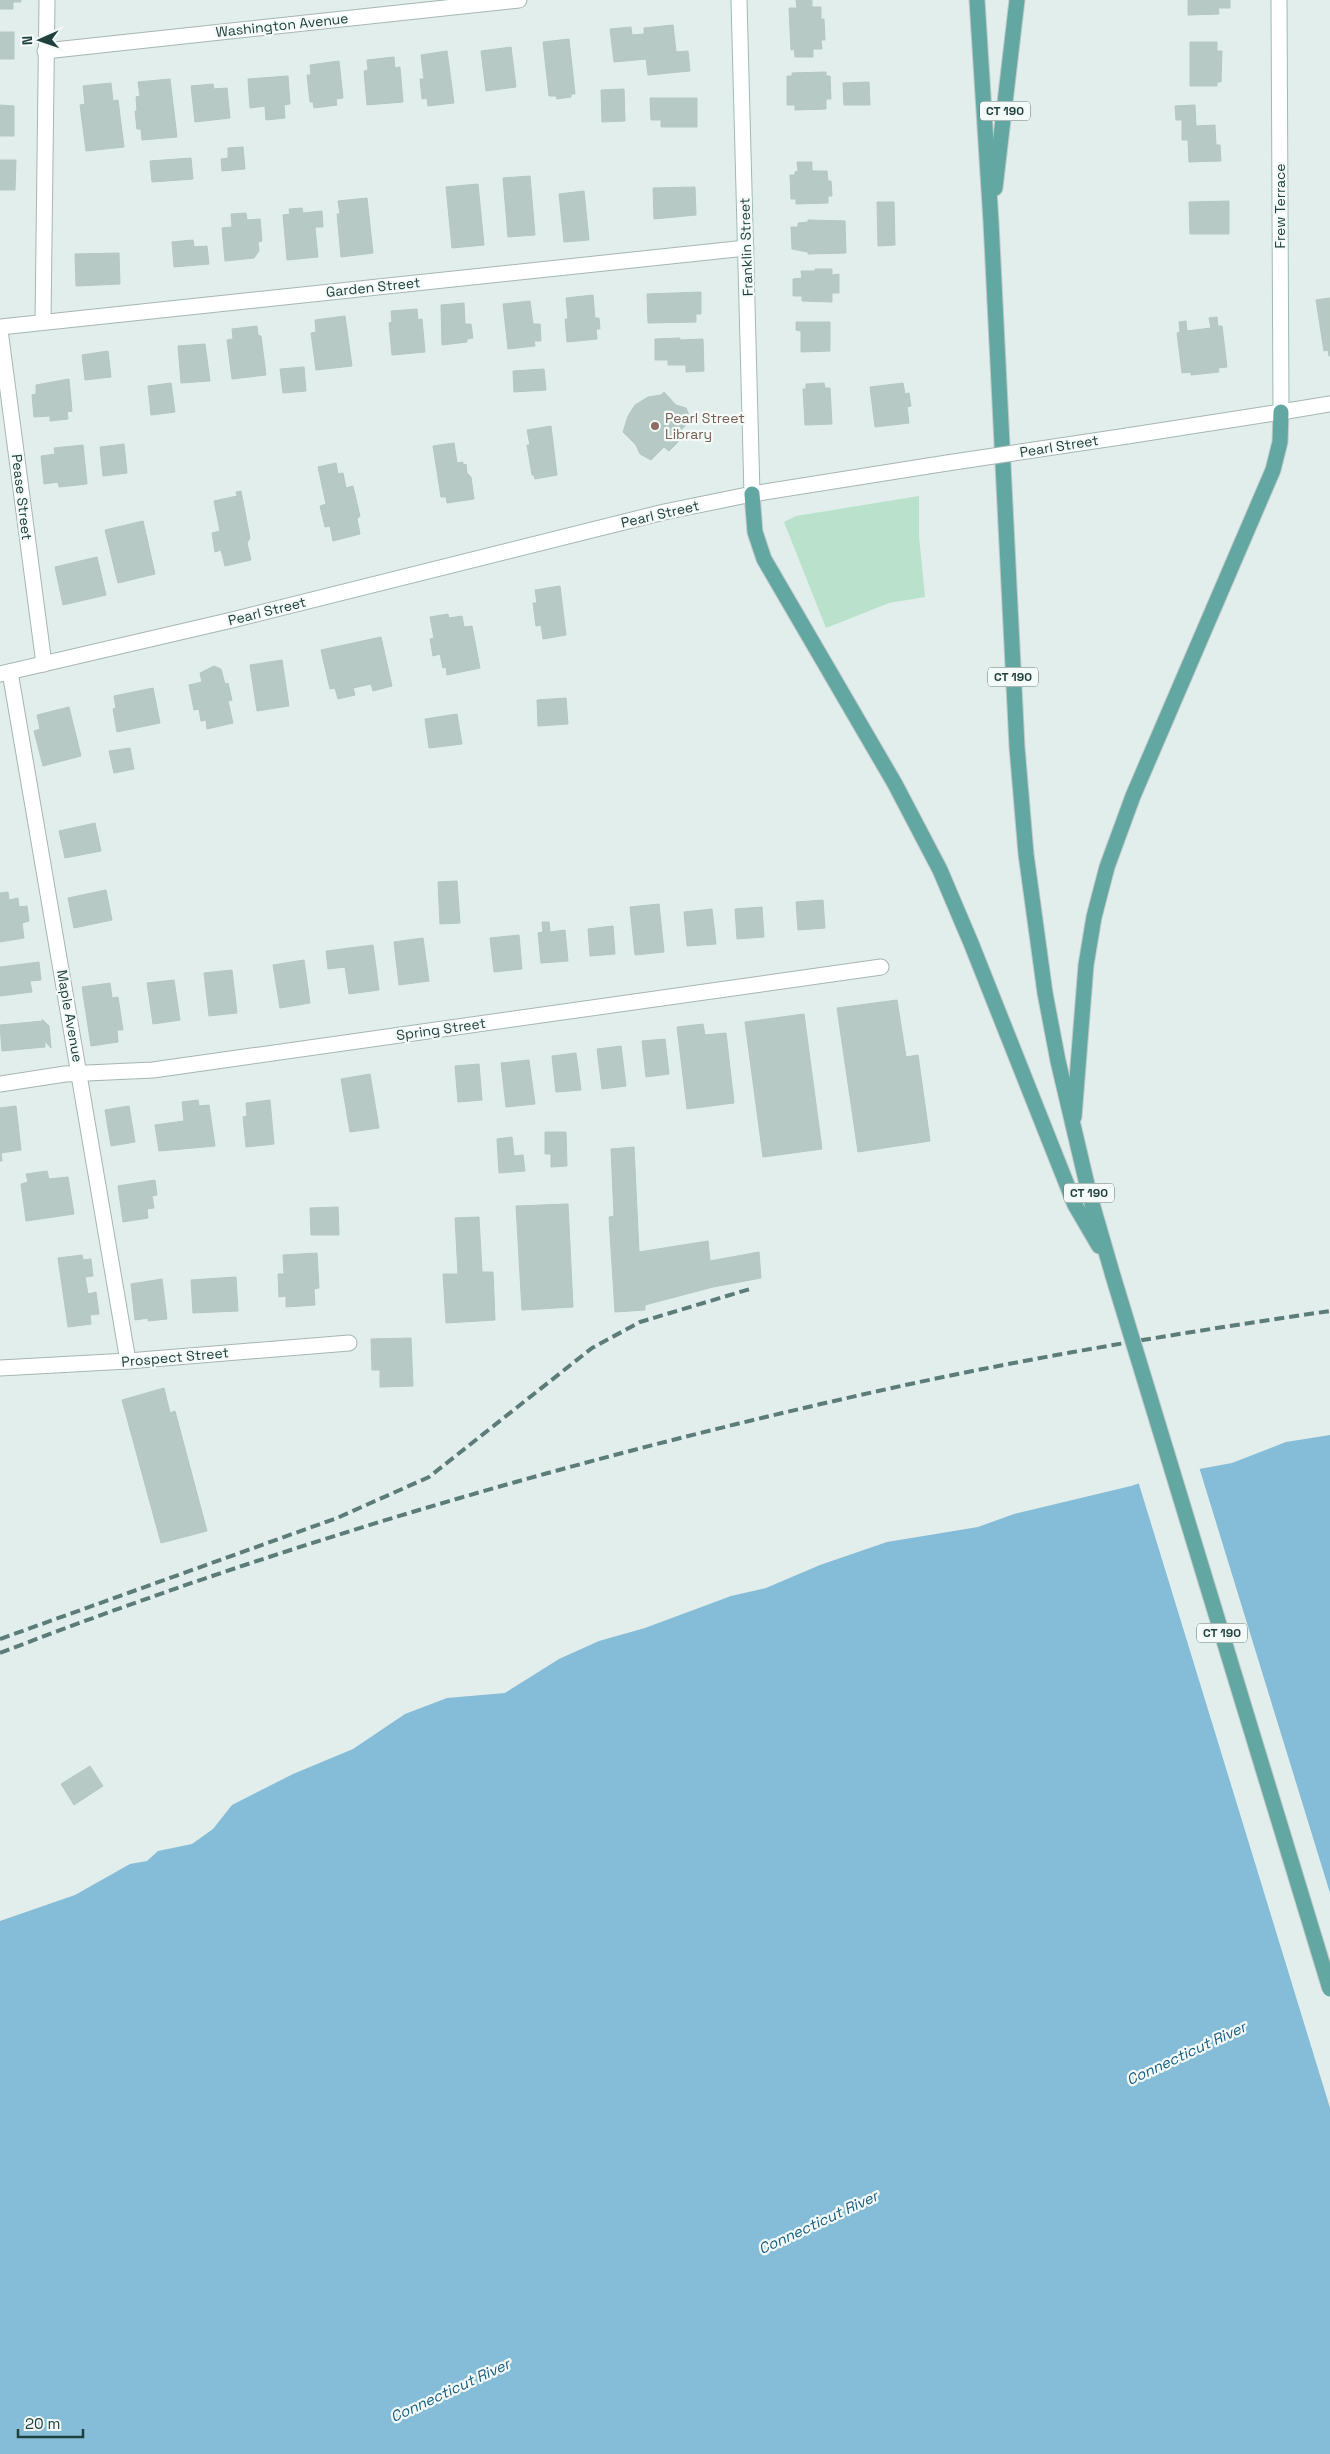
<svg xmlns="http://www.w3.org/2000/svg" width="1330" height="2454" viewBox="0 0 1330 2454" font-family="'Space Grotesk',sans-serif">
<style>
.green{fill:#b9e1cb}
.water{fill:#85bcd7}
.pier{fill:#e2eeeb}
.building{fill:#b7c9c4;stroke:#b4c8c3}
.lines{fill:none;stroke-linecap:round;stroke-linejoin:round}
.minor-casing{stroke:#a4b6b4;stroke-width:17}
.tertiary-casing{stroke:#a4b6b4;stroke-width:17}
.secondary-casing{stroke:#9fbab6;stroke-width:17}
.primary-casing{stroke:#c1cac9;stroke-width:17}
.minor{stroke:#fff;stroke-width:15}
.tertiary{stroke:#fff;stroke-width:15}
.secondary{stroke:#fff;stroke-width:15}
.primary{stroke:#63a7a2;stroke-width:15}
.rail{stroke:#5b7c79;stroke-width:4;stroke-dasharray:10 5;stroke-linecap:butt}
.tertiary-bridge-casing{stroke:#a4b6b4;stroke-width:17;stroke-linecap:butt}
.primary-bridge-casing{stroke:#c1cac9;stroke-width:17;stroke-linecap:butt}
.tertiary-bridge{stroke:#fff;stroke-width:15}
.primary-bridge{stroke:#63a7a2;stroke-width:15}
.education-dot{fill:#8d6e63;stroke:#f3faf7;stroke-width:2}
.labels{text-anchor:middle;dominant-baseline:central;stroke-width:4.5;stroke-linejoin:round;paint-order:stroke}
.shield{fill:#f3faf7;stroke:#5f7876;stroke-width:1}
.shield-label{font-size:12px;font-weight:bold;fill:#20403e}
.street-label{font-size:14px;fill:#20403e;stroke:#f3faf7}
.education-label{font-size:14px;fill:#785e54;stroke:#f3faf7;text-anchor:start}
.water-label{font-size:15px;font-style:italic;fill:#155c82;stroke:#f3faf7}
</style>
<rect width="100%" height="100%" fill="#e2eeeb"/>
<polygon class="green" points="919,496 919,536 925,597 889,603 826,628 784,522 796,516"/>
<polygon class="water" points="1330,1435 1330,2454 0,2454 0,1921 75,1895 130,1864 147,1861 158,1851 192,1844 213,1829 232,1805 293,1774 353,1749 405,1714 447,1698 505,1693 559,1659 599,1641 645,1628 731,1596 766,1588 820,1565 887,1542 978,1527 1014,1514 1131,1486 1161,1476 1232,1463 1286,1442"/>
<polygon class="pier" points="1199,1467 1330,1893 1330,2108 1138,1481 1160,1474"/>
<g class="building">
<polygon points="0,0 21,0 21,2 13,2 13,9 0,9"/>
<polygon points="796,0 812,0 812,7 821,7 821,19 824,19 825,40 821,40 822,49 813,49 813,57 795,57 794,49 791,50 789,8 797,8"/>
<polygon points="1188,0 1230,0 1230,8 1218,8 1219,14 1188,15"/>
<polygon points="673,25 676,52 688,51 690,71 648,75 646,59 614,62 610,29 631,27 632,35 644,34 644,28"/>
<rect x="0" y="32" width="14" height="27"/>
<polygon points="569,39 575,94 571,94 571,97 557,99 556,96 549,96 543,42"/>
<polygon points="1190,42 1217,42 1217,51 1222,51 1221,82 1217,82 1217,86 1190,86"/>
<polygon points="511,47 516,87 486,91 481,51"/>
<polygon points="447,51 454,103 428,106 427,98 422,99 420,79 424,79 421,55"/>
<polygon points="394,57 395,68 400,67 403,102 367,105 364,71 368,70 367,60"/>
<polygon points="339,61 343,98 336,99 337,105 314,108 313,102 310,102 307,75 311,75 310,65"/>
<polygon points="826,72 826,76 830,76 831,99 826,99 826,109 795,110 795,105 787,105 787,76 792,76 792,73"/>
<polygon points="288,76 290,104 284,105 285,118 266,120 265,106 250,108 248,79"/>
<polygon points="170,79 177,137 142,140 141,129 137,129 135,111 137,111 136,97 140,96 138,82"/>
<polygon points="869,82 870,105 844,105 843,83"/>
<polygon points="111,83 113,101 118,100 124,147 86,151 80,105 85,104 83,86"/>
<polygon points="213,84 214,89 227,88 230,118 195,122 191,86"/>
<polygon points="624,89 625,121 602,122 601,90"/>
<polygon points="650,98 697,98 697,127 661,127 661,120 651,120"/>
<polygon points="0,105 14,106 14,136 0,136"/>
<polygon points="1195,105 1196,126 1215,125 1216,145 1220,145 1221,161 1189,162 1188,140 1182,140 1182,120 1176,120 1175,106"/>
<polygon points="243,147 245,169 222,171 221,159 228,158 228,148"/>
<polygon points="191,158 193,179 152,182 150,161"/>
<polygon points="0,160 16,160 15,190 0,190"/>
<polygon points="797,162 812,162 812,171 827,171 828,181 831,181 832,196 828,196 828,203 796,204 796,199 791,199 790,175 795,175 795,172 798,171"/>
<polygon points="530,176 535,235 508,237 503,178"/>
<polygon points="478,184 484,245 452,248 446,187"/>
<polygon points="695,187 696,215 654,219 653,188"/>
<polygon points="584,191 589,240 564,242 559,194"/>
<polygon points="367,198 373,253 341,257 337,214 340,214 338,201"/>
<polygon points="1229,201 1229,234 1190,234 1189,202"/>
<polygon points="877,202 894,202 895,245 878,246"/>
<polygon points="302,208 303,213 322,211 323,227 315,227 318,257 287,260 283,215 290,214 289,209"/>
<polygon points="246,213 247,220 260,219 262,241 258,242 259,251 254,258 225,261 222,228 232,227 231,214"/>
<polygon points="808,220 845,221 846,253 808,254 808,252 792,249 791,227 798,227 798,223 808,222"/>
<polygon points="193,240 194,247 207,246 209,264 174,267 172,242"/>
<polygon points="119,253 120,284 76,286 75,254"/>
<polygon points="815,269 832,269 832,275 839,274 839,293 832,293 832,302 802,301 802,296 793,296 793,279 802,278 801,271 815,271"/>
<polygon points="701,292 701,314 696,314 696,322 648,323 647,294"/>
<polygon points="593,295 595,318 599,318 600,329 596,329 597,339 567,342 565,319 568,319 566,298"/>
<polygon points="1330,298 1330,356 1329,356 1328,350 1324,351 1316,300"/>
<polygon points="530,301 533,324 540,324 541,341 534,341 535,346 508,349 503,304"/>
<polygon points="464,303 465,324 471,324 473,338 467,339 467,342 442,345 441,305"/>
<polygon points="417,309 418,320 422,319 425,352 392,355 389,323 392,322 391,311"/>
<polygon points="345,316 352,366 316,370 311,333 316,332 315,320"/>
<polygon points="1217,317 1218,326 1222,326 1227,367 1218,368 1219,372 1191,375 1191,372 1182,373 1177,333 1180,332 1179,322 1186,321 1187,331 1211,328 1209,318"/>
<polygon points="796,322 830,322 830,351 801,352 801,331 796,330"/>
<polygon points="257,326 258,335 261,336 266,375 232,379 227,340 233,339 232,329"/>
<polygon points="680,338 680,340 703,339 704,371 686,372 686,365 668,365 668,360 655,360 655,339"/>
<polygon points="205,344 210,381 181,383 178,346"/>
<polygon points="108,351 111,377 85,380 82,355"/>
<polygon points="304,367 306,391 283,393 280,369"/>
<polygon points="544,369 546,390 514,392 513,371"/>
<polygon points="69,379 72,411 67,412 68,419 50,421 50,416 34,417 32,395 36,394 36,385"/>
<polygon points="171,383 175,412 151,415 148,386"/>
<polygon points="824,383 825,388 830,388 832,424 805,425 803,389 806,389 806,384"/>
<polygon points="903,383 905,394 909,393 911,406 907,407 909,423 875,427 870,387"/>
<polygon points="664,392 676,405 686,408 691,420 679,432 683,437 669,451 664,447 651,460 640,454 636,445 623,432 628,416 635,405 648,397 661,395"/>
<polygon points="551,426 557,475 535,479 534,475 532,475 527,445 530,445 527,430"/>
<polygon points="454,443 457,463 463,462 463,465 466,464 467,473 471,477 474,499 447,503 446,497 441,497 433,446"/>
<polygon points="124,444 127,473 103,476 100,447"/>
<polygon points="83,445 87,484 59,487 58,482 44,484 41,456 55,454 54,448"/>
<polygon points="336,463 338,474 343,473 346,488 353,486 360,516 357,519 360,534 333,541 330,526 325,527 320,506 326,504 318,467"/>
<polygon points="241,491 250,538 247,543 251,560 225,566 221,550 215,552 212,533 220,531 214,501 237,496 236,492"/>
<polygon points="143,521 155,574 118,583 105,530"/>
<polygon points="97,557 106,595 63,605 55,567"/>
<polygon points="560,586 566,635 543,639 541,625 536,626 533,603 537,603 535,590"/>
<polygon points="448,614 449,618 462,616 464,627 472,626 480,668 447,675 446,667 443,668 440,654 433,656 430,639 434,638 430,617"/>
<polygon points="381,637 392,686 373,691 371,684 353,688 355,695 338,699 335,688 330,689 321,650"/>
<polygon points="282,660 289,706 257,711 250,665"/>
<polygon points="214,666 221,669 225,684 228,683 232,700 228,701 233,723 207,729 206,720 201,721 199,709 194,710 189,685 202,682 200,673"/>
<polygon points="153,688 160,723 117,732 113,709 116,708 114,696"/>
<polygon points="566,698 568,724 538,726 537,700"/>
<polygon points="69,707 81,756 43,766 34,731 40,729 37,715"/>
<polygon points="457,714 462,744 429,748 425,719"/>
<polygon points="130,748 134,769 114,773 109,751"/>
<polygon points="95,823 101,851 65,858 59,831"/>
<polygon points="457,881 460,923 440,924 438,882"/>
<polygon points="106,890 112,920 74,928 68,898"/>
<polygon points="8,892 9,900 18,898 19,907 27,906 29,921 22,923 24,938 0,942 0,893"/>
<polygon points="823,900 825,928 798,930 796,902"/>
<polygon points="659,904 664,952 635,955 630,907"/>
<polygon points="762,907 764,937 737,939 735,909"/>
<polygon points="712,909 716,944 687,946 684,912"/>
<polygon points="542,922 549,922 550,932 565,930 568,961 541,963 538,933 543,932"/>
<polygon points="613,926 615,954 590,956 588,929"/>
<polygon points="519,935 522,969 494,972 490,938"/>
<polygon points="423,938 429,981 399,985 394,942"/>
<polygon points="373,945 379,990 349,994 345,967 328,969 326,951"/>
<polygon points="304,960 310,1003 280,1008 273,965"/>
<polygon points="39,962 41,980 30,981 32,992 0,996 0,967"/>
<polygon points="232,970 237,1013 209,1016 204,973"/>
<polygon points="174,980 180,1020 153,1024 147,983"/>
<polygon points="110,983 112,998 118,997 123,1030 117,1030 118,1042 91,1046 82,987"/>
<polygon points="897,1000 906,1057 918,1055 930,1141 858,1152 837,1008"/>
<polygon points="804,1014 822,1149 763,1157 745,1022"/>
<polygon points="42,1019 49,1026 51,1048 45,1041 45,1047 2,1051 0,1025 43,1021"/>
<polygon points="703,1024 705,1035 726,1033 734,1103 687,1109 677,1027"/>
<polygon points="665,1039 669,1074 646,1077 642,1041"/>
<polygon points="621,1046 626,1086 602,1089 597,1049"/>
<polygon points="576,1053 581,1090 556,1092 552,1056"/>
<polygon points="529,1060 535,1104 506,1107 501,1063"/>
<polygon points="479,1064 482,1100 458,1102 455,1066"/>
<polygon points="370,1074 379,1128 350,1132 341,1079"/>
<polygon points="198,1100 199,1106 209,1105 215,1146 159,1151 155,1125 184,1121 182,1102"/>
<polygon points="270,1100 274,1144 246,1147 243,1117 247,1116 246,1103"/>
<polygon points="16,1106 21,1150 1,1153 2,1161 0,1161 0,1108"/>
<polygon points="129,1106 135,1142 111,1146 105,1110"/>
<polygon points="545,1132 566,1132 567,1166 551,1167 551,1154 545,1154"/>
<polygon points="512,1137 514,1156 523,1155 525,1171 499,1173 497,1139"/>
<polygon points="634,1147 639,1252 708,1241 710,1261 759,1252 761,1278 713,1287 645,1305 645,1310 615,1312 609,1217 614,1216 611,1149"/>
<polygon points="47,1171 49,1179 68,1177 74,1214 26,1221 21,1184 28,1182 26,1174"/>
<polygon points="155,1180 157,1195 152,1196 154,1208 147,1209 148,1218 123,1222 118,1186"/>
<polygon points="568,1204 573,1307 522,1310 516,1206"/>
<polygon points="338,1207 339,1235 311,1235 310,1208"/>
<polygon points="479,1217 482,1272 493,1272 495,1320 446,1323 443,1274 458,1274 455,1218"/>
<polygon points="317,1253 319,1288 314,1289 315,1305 286,1307 286,1296 279,1297 278,1274 284,1274 283,1255"/>
<polygon points="82,1255 83,1260 91,1259 93,1276 85,1277 88,1294 96,1292 99,1314 90,1315 91,1324 68,1327 58,1258"/>
<polygon points="236,1277 238,1311 193,1313 191,1280"/>
<polygon points="162,1279 167,1319 148,1321 148,1318 135,1320 131,1284"/>
<polygon points="411,1338 413,1386 380,1387 380,1370 372,1370 371,1339"/>
<polygon points="164,1388 170,1413 175,1411 207,1531 161,1543 122,1400"/>
<polygon points="90,1766 103,1786 74,1805 61,1784"/>
</g>
<g class="lines">
<g class="minor-casing">
<g id="minor">
<polyline points="45,51 519,0"/>
<polyline points="43,322 47,0"/>
<polyline points="0,327 746,248"/>
<polyline points="0,330 44,664"/>
<polyline points="1281,412 1330,404"/>
<polyline points="10,672 128,1361"/>
<polyline points="0,1084 65,1074 153,1070 881,967"/>
<polyline points="0,1368 128,1361 349,1343"/>
</g>
</g>
<g class="tertiary-casing">
<g id="tertiary">
<polyline points="1127,436 1281,412"/>
<polyline points="0,674 232,620 664,512 752,494 947,463"/>
</g>
</g>
<g class="secondary-casing">
<g id="secondary">
<polyline points="739,0 752,494"/>
<polyline points="1279,0 1281,412"/>
</g>
</g>
<g class="primary-casing">
<g id="primary">
<polyline points="977,0 991,222 1017,747 1026,854 1045,993 1058,1061 1089,1193 1113,1276"/>
<polyline points="995,188 1017,0"/>
<polyline points="752,494 755,532 764,559 895,784 940,870 971,943 1075,1205 1099,1246"/>
<polyline points="1074,1117 1086,965 1094,917 1107,867 1133,796 1273,470 1280,442 1281,412"/>
</g>
</g>
<use href="#minor" class="minor"/>
<use href="#tertiary" class="tertiary"/>
<use href="#secondary" class="secondary"/>
<use href="#primary" class="primary"/>
<g class="rail">
<polyline points="0,1639 337,1518 429,1477 592,1348 640,1322 750,1289"/>
<path d="M0,1653C292,1540 595,1453 901,1386C1043,1355 1186,1332 1330,1311"/>
</g>
<g class="tertiary-bridge-casing">
<polyline id="tertiary-bridge" points="947,463 1127,436"/>
</g>
<g class="primary-bridge-casing">
<polyline id="primary-bridge" points="1113,1276 1330,1989"/>
</g>
<use href="#tertiary-bridge" class="tertiary-bridge"/>
<use href="#primary-bridge" class="primary-bridge"/>
</g>
<circle class="education-dot" cx="655" cy="426" r="5"/>
<g class="labels">
<g class="shield">
<rect x="980" y="101.5" width="50" height="19" rx="4"/>
<rect x="988" y="667.5" width="50" height="19" rx="4"/>
<rect x="1064" y="1183.5" width="50" height="19" rx="4"/>
<rect x="1197" y="1623.5" width="50" height="19" rx="4"/>
</g>
<g class="shield-label">
<text x="1005" y="111">CT 190</text>
<text x="1013" y="677">CT 190</text>
<text x="1089" y="1193">CT 190</text>
<text x="1222" y="1633">CT 190</text>
</g>
<g class="street-label">
<text transform="translate(282 25) rotate(-6)">Washington Avenue</text>
<text transform="translate(1280 206) rotate(-90)">Frew Terrace</text>
<text transform="translate(746 247) rotate(-92)">Franklin Street</text>
<text transform="translate(373 287) rotate(-6)">Garden Street</text>
<text transform="translate(1059 446) rotate(-9)">Pearl Street</text>
<text transform="translate(22 497) rotate(83)">Pease Street</text>
<text transform="translate(660 514) rotate(-13)">Pearl Street</text>
<text transform="translate(267 611) rotate(-14)">Pearl Street</text>
<text transform="translate(70 1016) rotate(80)">Maple Avenue</text>
<text transform="translate(441 1029) rotate(-8)">Spring Street</text>
<text transform="translate(175 1357) rotate(-5)">Prospect Street</text>
</g>
<g class="education-label">
<text x="665" y="418">Pearl Street<tspan x="665" dy="16">Library</tspan></text>
</g>
<g class="water-label">
<text transform="translate(1186 2053) rotate(-25)">Connecticut River</text>
<text transform="translate(818 2222) rotate(-25)">Connecticut River</text>
<text transform="translate(450 2390) rotate(-25)">Connecticut River</text>
</g>
</g>
<g transform="translate(40 40) rotate(268)" stroke="#f3faf7" stroke-width="4" paint-order="stroke">
<path d="M0-4L9 19L0 12L-9 19Z" fill="#20403e"/>
<text y="-8" font-size="14" font-weight="bold" text-anchor="middle" fill="#20403e">N</text>
</g>
<path d="M18 2429v8h65v-8" fill="none" stroke="#20403e" stroke-width="2.5"/>
<text x="25" y="2429" font-size="15" fill="#20403e" stroke="#f3faf7" stroke-width="4" paint-order="stroke">20 m</text>
</svg>
